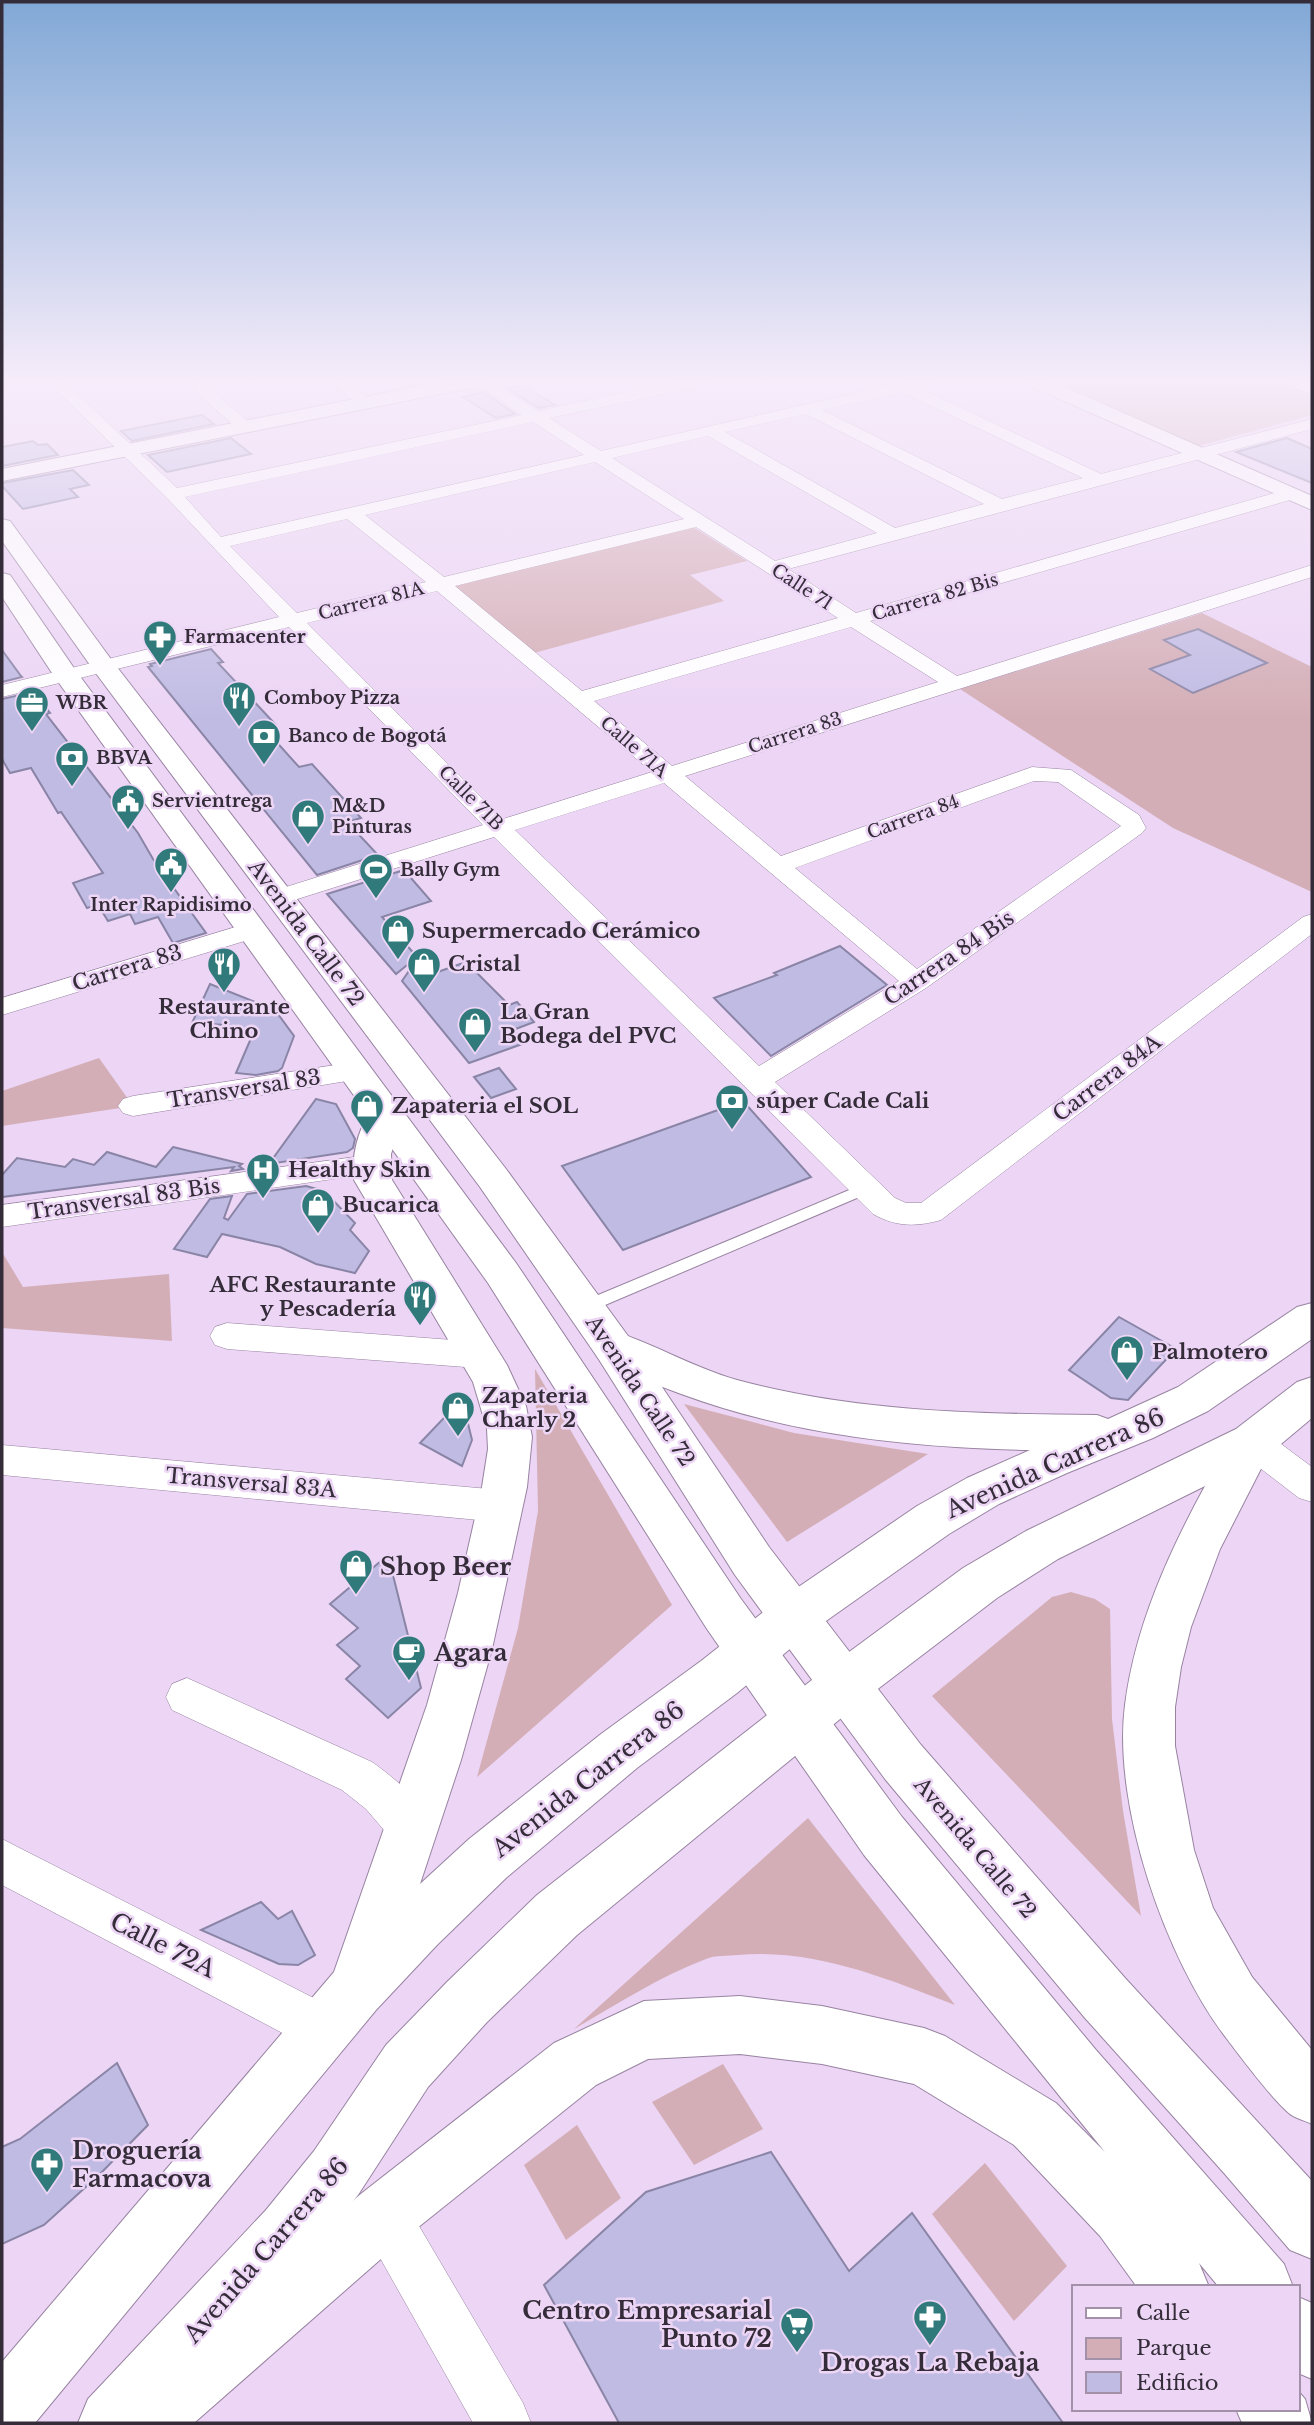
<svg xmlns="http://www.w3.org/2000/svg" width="1314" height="2425" viewBox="0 0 1314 2425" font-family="'Libre Baskerville',serif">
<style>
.green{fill:#d4aeb6}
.building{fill:#c0bbe3;stroke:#8a85a6;stroke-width:2}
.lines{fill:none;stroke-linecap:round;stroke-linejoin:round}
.service-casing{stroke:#9883a1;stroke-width:2}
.minor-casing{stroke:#9883a1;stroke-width:1}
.tertiary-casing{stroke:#9883a1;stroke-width:2}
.secondary-casing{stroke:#9883a1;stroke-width:2}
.primary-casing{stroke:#9883a1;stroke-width:2}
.service{fill:#fff;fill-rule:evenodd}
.minor{fill:#fff;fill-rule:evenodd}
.tertiary{fill:#fff;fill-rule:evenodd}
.secondary{fill:#fff;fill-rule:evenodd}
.primary{fill:#fff;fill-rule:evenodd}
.labels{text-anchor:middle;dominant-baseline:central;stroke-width:5;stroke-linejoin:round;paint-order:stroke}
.far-street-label{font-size:18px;fill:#342c38;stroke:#ecd5f5}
.far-poi-label{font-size:18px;font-weight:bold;fill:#342c38;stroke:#ecd5f5;text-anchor:start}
.poi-label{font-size:21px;font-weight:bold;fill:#342c38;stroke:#ecd5f5;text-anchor:start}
.street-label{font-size:21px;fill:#342c38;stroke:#ecd5f5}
.near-street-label{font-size:24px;fill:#342c38;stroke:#ecd5f5}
.near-poi-label{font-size:24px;font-weight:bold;fill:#342c38;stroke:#ecd5f5;text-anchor:start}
</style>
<rect width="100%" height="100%" fill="#ecd5f5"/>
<g class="green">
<polygon points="1084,378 1275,378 1312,392 1312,415 1195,447 1052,386"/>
<polygon points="690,525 747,561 690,575 724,601 534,653 451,584"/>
<polygon points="1202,613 1312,667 1312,892 1173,828 960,689"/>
<polygon points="99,1058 133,1106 2,1126 2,1091"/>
<polygon points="2,1252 23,1287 169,1274 172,1341 2,1328"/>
<polygon points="535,1369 672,1605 477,1777 518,1628 538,1511"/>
<polygon points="684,1404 794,1433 928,1454 787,1542"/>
<polygon points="1071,1592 1095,1599 1110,1609 1112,1719 1123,1811 1141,1916 932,1696 1052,1597"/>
<path d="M808,1818L955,2005C886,1978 813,1948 738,1955C728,1956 715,1955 706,1959C660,1976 616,2005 574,2029Z"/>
<polygon points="723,2064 763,2129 694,2165 652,2102"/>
<polygon points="577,2125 621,2198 566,2240 524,2165"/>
<polygon points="985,2163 1067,2266 1014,2321 932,2214"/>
</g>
<g class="building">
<polygon points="522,385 555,405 539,408 506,388"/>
<polygon points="484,392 515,414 496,418 463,397"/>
<polygon points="202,415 214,424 132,441 121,431"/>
<polygon points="231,438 251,454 167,472 148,455"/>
<polygon points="1287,438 1312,449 1312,483 1236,452"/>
<polygon points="33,441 38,445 47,444 58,455 2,466 2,447"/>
<polygon points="73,470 89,485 70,489 78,497 23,509 2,486 2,483"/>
<polygon points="1198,629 1267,663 1193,693 1150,669 1190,655 1164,640"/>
<polygon points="211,649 223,662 218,663 275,724 263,727 299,767 312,764 361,818 347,822 378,855 317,875 148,667 152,666 150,664"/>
<polygon points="2,650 21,676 22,677 2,682"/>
<polygon points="33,692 50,713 46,714 138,833 153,859 206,933 173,943 158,917 135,924 130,914 108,921 98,905 87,908 73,883 103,873 61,812 58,813 31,768 10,773 2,759 2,699"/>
<polygon points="404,870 431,901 382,917 417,957 396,974 327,894"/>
<polygon points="840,946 887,985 771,1056 714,998 777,975 774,973"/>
<polygon points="418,958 432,974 466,962 509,1005 517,1002 534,1022 513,1030 525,1043 469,1063 402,981"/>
<polygon points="210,984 275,1010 294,1036 282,1068 278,1071 256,1075 236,1073 252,1036 221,1033 225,1025 192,1023"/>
<polygon points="499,1068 516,1089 491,1098 474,1077"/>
<polygon points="316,1099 336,1104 355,1139 353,1148 347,1152 269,1164"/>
<polygon points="743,1101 811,1177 623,1250 562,1166"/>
<polygon points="173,1147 242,1164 239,1166 243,1169 231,1171 234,1167 2,1197 2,1175 17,1158 65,1167 73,1159 94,1165 107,1152 156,1167"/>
<polygon points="306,1186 324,1191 355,1223 350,1230 369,1251 355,1273 316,1264 280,1247 222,1234 207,1257 174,1249 210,1199 232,1196 224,1218 228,1220 247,1194"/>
<polygon points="1119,1317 1176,1349 1128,1400 1111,1398 1069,1370"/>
<polygon points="462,1399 472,1440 462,1466 420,1443"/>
<polygon points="388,1555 421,1688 388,1718 346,1679 360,1666 337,1645 358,1628 330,1604"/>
<polygon points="261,1902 278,1919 292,1911 315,1955 298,1965 279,1964 201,1930"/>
<polygon points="117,2063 148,2125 99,2175 44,2225 2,2244 2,2147 20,2139"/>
<polygon points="771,2152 849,2271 912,2213 1063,2423 619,2423 544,2285 646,2192"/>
</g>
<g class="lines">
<g class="service-casing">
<polygon id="service" points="866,1183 871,1184 874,1188 871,1192 591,1311 579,1311 577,1307 579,1303"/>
</g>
<g class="minor-casing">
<g id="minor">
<path d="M44,378H60L177,488L522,415L468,378H486L538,411L693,378H723L716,383L549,418L601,451L922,378H950L948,381L919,388L1101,474L1312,419V429L788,569L856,613L1285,490H1297L1300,494L1297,498L870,621L957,676L1312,565V577L685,776L781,856L1032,767L1071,770L1139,815L1146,828L1142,833L926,988L775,1082L895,1198L906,1203H921L1303,917L1312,914V934L941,1220C916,1227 896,1227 873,1214L494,837L288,902L279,905L270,902L266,897L270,892L483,825L289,627L2,697V685L279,617L167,498ZM902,392L1083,478L1002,499L822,410ZM806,414L984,504L895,528L725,432ZM533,422L584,455L221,537L185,497ZM708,436L877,533L775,561L612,458ZM595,462L684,519L444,577L365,515ZM347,519L426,582L297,613L230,546ZM696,527L838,618L582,691L455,586ZM437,591L652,772L503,819L307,623ZM851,627L938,682L672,766L594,701ZM1034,781L1058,782L1121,826L917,969L795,868ZM664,783L899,981L759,1066L515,830Z"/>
<polygon points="180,378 197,378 251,424 253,427 251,430 239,430"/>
<polygon points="326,378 343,378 375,403 373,406 361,406"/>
<polygon points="1275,378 1296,378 1312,385 1312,395"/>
<polygon points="252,922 261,924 265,930 261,936 2,1015 2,998"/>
<polygon points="355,1062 365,1064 369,1071 365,1078 133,1116 123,1113 118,1106 123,1099 133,1096"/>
<polygon points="370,1155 381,1158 385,1165 381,1172 2,1227 2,1205"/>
<polygon points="227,1323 479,1342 491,1346 496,1355 491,1364 479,1368 227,1349 215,1345 210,1336 215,1327"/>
<polygon points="1252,1427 1265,1432 1312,1467 1312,1502 1299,1498 1239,1452 1234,1442 1239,1432"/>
<polygon points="2,1445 500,1490 513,1495 519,1506 513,1517 500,1522 2,1475"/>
<path d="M187,1678L372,1762C397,1780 421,1800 433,1829L426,1844L411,1850L396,1844L366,1809L342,1790L172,1710L166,1697L172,1684Z"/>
<polygon points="2,1839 341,2012 348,2029 341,2046 324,2053 307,2046 2,1885"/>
<polygon points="384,2189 402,2197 523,2403 531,2423 473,2423 366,2233 358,2215 366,2197"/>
</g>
</g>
<g class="tertiary-casing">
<g id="tertiary">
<polygon points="460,378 499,378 490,384 2,481 2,469"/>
<polygon points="1019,378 1044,378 1312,496 1312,510 1021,382"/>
</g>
</g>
<g class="secondary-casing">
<g id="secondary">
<polygon points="2,519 10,521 113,662 506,1169 628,1336 769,1547 921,1745 1125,1978 1312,2181 1312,2259 1290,2250 1224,2173 1085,2018 885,1779 735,1575 598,1358 480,1187 95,672 2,541"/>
<polygon points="2,573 10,575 76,671 516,1263 741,1599 902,1817 1096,2050 1284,2264 1293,2287 1219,2287 1199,2263 1209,2287 1137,2287 1100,2236 1014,2145 914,2084 822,2064 740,2054 648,2059 596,2085 406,2237 194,2423 109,2423 119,2399 362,2193 554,2043 644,2001 740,1996 822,2006 924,2028 945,2036 1056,2103 1105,2152 864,1855 707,1629 488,1283 54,676 2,597"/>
<polygon points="1298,2297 1312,2303 1312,2379 1298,2373"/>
<polygon points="1298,2391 1305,2399 1312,2423 1242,2423 1236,2409 1298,2409"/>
</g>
</g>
<g class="primary-casing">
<g id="primary">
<path d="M386,1102L399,1106L404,1114L391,1154L392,1180L507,1365L526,1406L532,1437L527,1487L492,1649L461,1760L420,1884L469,1839L601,1734L701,1661L775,1603L917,1506L967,1478L1030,1450C876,1447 737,1428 598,1358L592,1347L598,1336L613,1331C655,1344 694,1368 737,1380C855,1412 976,1414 1097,1415L1108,1419L1178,1387L1297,1307L1312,1303V1339L1208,1411L1153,1438L1067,1473L999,1504L949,1534L809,1633L737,1693L637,1768L507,1877L437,1945L376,2010L35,2423H2V2362L334,1972L427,1705L458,1593L482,1487L488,1449L487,1429L473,1382L354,1180C351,1154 359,1128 373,1106Z"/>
<path d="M1312,1377V1418L1268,1455L1220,1549L1191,1627L1181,1667L1175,1707V1746L1194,1850L1213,1908L1252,1977L1312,2050V2124C1306,2121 1298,2119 1293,2116C1278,2107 1239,2055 1227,2039C1166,1960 1112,1805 1125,1705C1135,1627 1168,1554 1205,1486L1058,1559L997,1598L862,1701L577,1935L487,2022L428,2087L358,2195L310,2254L157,2423H78L88,2399L266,2210L314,2151L386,2045L447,1982L537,1895L826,1669L963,1568L1026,1531L1236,1429L1297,1382Z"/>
</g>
</g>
<use href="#service" class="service"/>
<use href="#minor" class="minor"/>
<use href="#tertiary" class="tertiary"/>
<use href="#secondary" class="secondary"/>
<use href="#primary" class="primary"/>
</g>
<linearGradient id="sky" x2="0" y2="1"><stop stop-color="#81a8d6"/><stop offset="0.53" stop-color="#f6ecfa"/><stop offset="1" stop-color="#f6ecfa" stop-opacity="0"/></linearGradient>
<rect width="1314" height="718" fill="url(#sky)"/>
<defs>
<g id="pharmacy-pin" transform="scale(1.75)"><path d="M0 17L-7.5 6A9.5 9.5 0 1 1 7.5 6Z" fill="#317a7b" stroke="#ecd5f5"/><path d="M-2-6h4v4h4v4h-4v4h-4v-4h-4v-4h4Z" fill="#fff"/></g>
<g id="restaurant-pin" transform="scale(1.75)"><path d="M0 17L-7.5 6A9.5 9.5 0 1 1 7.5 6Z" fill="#317a7b" stroke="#ecd5f5"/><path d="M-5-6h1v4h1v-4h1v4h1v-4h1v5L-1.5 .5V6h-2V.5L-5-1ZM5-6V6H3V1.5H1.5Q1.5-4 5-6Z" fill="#fff"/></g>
<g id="office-pin" transform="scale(1.75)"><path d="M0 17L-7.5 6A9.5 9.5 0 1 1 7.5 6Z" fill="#317a7b" stroke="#ecd5f5"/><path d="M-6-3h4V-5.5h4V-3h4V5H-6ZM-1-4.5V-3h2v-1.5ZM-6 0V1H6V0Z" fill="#fff"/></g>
<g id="bank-pin" transform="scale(1.75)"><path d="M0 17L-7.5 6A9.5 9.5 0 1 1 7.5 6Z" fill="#317a7b" stroke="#ecd5f5"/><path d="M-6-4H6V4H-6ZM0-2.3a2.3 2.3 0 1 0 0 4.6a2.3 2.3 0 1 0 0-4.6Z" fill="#fff"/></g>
<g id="civic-pin" transform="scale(1.75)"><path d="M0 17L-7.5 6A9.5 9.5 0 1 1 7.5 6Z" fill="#317a7b" stroke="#ecd5f5"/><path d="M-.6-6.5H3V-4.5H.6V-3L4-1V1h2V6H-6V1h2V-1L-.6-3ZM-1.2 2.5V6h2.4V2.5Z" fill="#fff"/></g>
<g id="shop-pin" transform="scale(1.75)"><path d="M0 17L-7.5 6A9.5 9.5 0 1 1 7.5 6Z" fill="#317a7b" stroke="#ecd5f5"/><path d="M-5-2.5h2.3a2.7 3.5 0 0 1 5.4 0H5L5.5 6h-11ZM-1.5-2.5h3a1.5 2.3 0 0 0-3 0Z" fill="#fff"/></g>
<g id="stadium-pin" transform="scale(1.75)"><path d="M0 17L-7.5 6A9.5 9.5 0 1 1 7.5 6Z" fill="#317a7b" stroke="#ecd5f5"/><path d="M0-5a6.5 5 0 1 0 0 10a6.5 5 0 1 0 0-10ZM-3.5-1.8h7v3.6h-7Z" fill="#fff"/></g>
<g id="hospital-pin" transform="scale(1.75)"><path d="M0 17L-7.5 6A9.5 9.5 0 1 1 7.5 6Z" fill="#317a7b" stroke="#ecd5f5"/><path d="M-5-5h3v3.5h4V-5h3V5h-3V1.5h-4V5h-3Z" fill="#fff"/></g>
<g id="cafe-pin" transform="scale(1.75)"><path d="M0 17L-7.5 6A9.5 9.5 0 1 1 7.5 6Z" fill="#317a7b" stroke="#ecd5f5"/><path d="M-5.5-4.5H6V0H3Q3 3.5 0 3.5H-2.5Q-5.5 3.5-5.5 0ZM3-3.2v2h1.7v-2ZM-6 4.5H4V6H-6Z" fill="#fff"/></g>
<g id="supermarket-pin" transform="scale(1.75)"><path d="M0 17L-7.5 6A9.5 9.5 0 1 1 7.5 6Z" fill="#317a7b" stroke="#ecd5f5"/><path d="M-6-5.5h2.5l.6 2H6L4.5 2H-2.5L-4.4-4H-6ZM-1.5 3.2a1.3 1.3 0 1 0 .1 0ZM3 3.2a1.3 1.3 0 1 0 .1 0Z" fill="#fff"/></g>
</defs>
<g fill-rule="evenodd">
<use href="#pharmacy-pin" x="160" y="637"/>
<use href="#restaurant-pin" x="239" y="698"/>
<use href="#office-pin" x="32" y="703"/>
<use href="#bank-pin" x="264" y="736"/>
<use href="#bank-pin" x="72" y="758"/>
<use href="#civic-pin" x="128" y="801"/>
<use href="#shop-pin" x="308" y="816"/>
<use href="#civic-pin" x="171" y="864"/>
<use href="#stadium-pin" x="376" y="870"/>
<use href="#shop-pin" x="398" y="931"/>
<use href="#restaurant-pin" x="224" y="964"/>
<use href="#shop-pin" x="424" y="964"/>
<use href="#shop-pin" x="475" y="1024"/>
<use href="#bank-pin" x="732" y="1101"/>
<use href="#shop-pin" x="367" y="1106"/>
<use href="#hospital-pin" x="263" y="1170"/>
<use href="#shop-pin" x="318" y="1205"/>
<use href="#restaurant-pin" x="420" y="1297"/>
<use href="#shop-pin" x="1127" y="1352"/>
<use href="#shop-pin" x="458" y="1408"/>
<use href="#shop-pin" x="356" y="1566"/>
<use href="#cafe-pin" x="409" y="1652"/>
<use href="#pharmacy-pin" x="47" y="2164"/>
<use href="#pharmacy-pin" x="930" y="2317"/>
<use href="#supermarket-pin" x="797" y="2324"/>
</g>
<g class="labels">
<g class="far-street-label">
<text transform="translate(802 587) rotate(33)">Calle 71</text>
<text transform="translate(935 597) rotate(-16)">Carrera 82 Bis</text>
<text transform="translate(371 601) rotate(-14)">Carrera 81A</text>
<text transform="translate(795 733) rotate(-18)">Carrera 83</text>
<text transform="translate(634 747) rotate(41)">Calle 71A</text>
<text transform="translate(471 798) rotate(45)">Calle 71B</text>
<text transform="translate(913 817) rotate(-20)">Carrera 84</text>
</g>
<g class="far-poi-label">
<text x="184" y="637">Farmacenter</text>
<text x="264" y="698">Comboy Pizza</text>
<text x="56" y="703">WBR</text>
<text x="288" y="736">Banco de Bogotá</text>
<text x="96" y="758">BBVA</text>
<text x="152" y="801">Servientrega</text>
<text x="332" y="806">M&amp;D<tspan x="332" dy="21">Pinturas</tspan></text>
<text x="400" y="870">Bally Gym</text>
<text x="171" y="905" text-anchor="middle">Inter Rapidisimo</text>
</g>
<g class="poi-label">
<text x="422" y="931">Supermercado Cerámico</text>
<text x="448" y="964">Cristal</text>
<text x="224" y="1007" text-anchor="middle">Restaurante<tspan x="224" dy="24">Chino</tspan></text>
<text x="500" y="1012">La Gran<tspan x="500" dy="24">Bodega del PVC</tspan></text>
<text x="756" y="1101">súper Cade Cali</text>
<text x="392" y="1106">Zapateria el SOL</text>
<text x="288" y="1170">Healthy Skin</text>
<text x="342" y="1205">Bucarica</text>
<text x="396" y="1285" text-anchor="end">AFC Restaurante<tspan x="396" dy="24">y Pescadería</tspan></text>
<text x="1152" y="1352">Palmotero</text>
<text x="482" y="1396">Zapateria<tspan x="482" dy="24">Charly 2</tspan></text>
</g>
<g class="street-label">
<text transform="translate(306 933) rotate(53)">Avenida Calle 72</text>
<text transform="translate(949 958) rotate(-34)">Carrera 84 Bis</text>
<text transform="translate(127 968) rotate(-17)">Carrera 83</text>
<text transform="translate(1107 1078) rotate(-37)">Carrera 84A</text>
<text transform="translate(244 1089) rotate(-9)">Transversal 83</text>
<text transform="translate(124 1199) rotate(-8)">Transversal 83 Bis</text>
<text transform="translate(640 1391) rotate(56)">Avenida Calle 72</text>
<text transform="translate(251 1483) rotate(5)">Transversal 83A</text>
<text transform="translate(975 1848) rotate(50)">Avenida Calle 72</text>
</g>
<g class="near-street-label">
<text transform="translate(1055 1463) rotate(-24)">Avenida Carrera 86</text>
<text transform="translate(588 1779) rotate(-38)">Avenida Carrera 86</text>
<text transform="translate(163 1945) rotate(27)">Calle 72A</text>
<text transform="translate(266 2250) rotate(-49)">Avenida Carrera 86</text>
</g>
<g class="near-poi-label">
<text x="380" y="1566">Shop Beer</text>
<text x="434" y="1652">Agara</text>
<text x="72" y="2150">Droguería<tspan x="72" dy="28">Farmacova</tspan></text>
<text x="772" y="2310" text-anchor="end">Centro Empresarial<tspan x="772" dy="28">Punto 72</tspan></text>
<text x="930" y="2362" text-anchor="middle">Drogas La Rebaja</text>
</g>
</g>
<rect width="1314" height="2425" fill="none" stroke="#342c38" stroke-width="7"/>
<rect x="1072" y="2285" width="228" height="126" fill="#ecd5f5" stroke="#a291a9" stroke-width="2"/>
<rect x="1086" y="2308" width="35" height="10" fill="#ffffff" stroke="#a291a9" stroke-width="2"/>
<text x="1136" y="2320" font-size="21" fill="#342c38">Calle</text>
<rect x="1086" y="2338" width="35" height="21" fill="#d4aeb6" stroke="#a291a9" stroke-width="2"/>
<text x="1136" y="2355" font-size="21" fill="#342c38">Parque</text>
<rect x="1086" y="2372" width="35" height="21" fill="#c0bbe3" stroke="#a291a9" stroke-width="2"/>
<text x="1136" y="2390" font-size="21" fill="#342c38">Edificio</text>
</svg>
